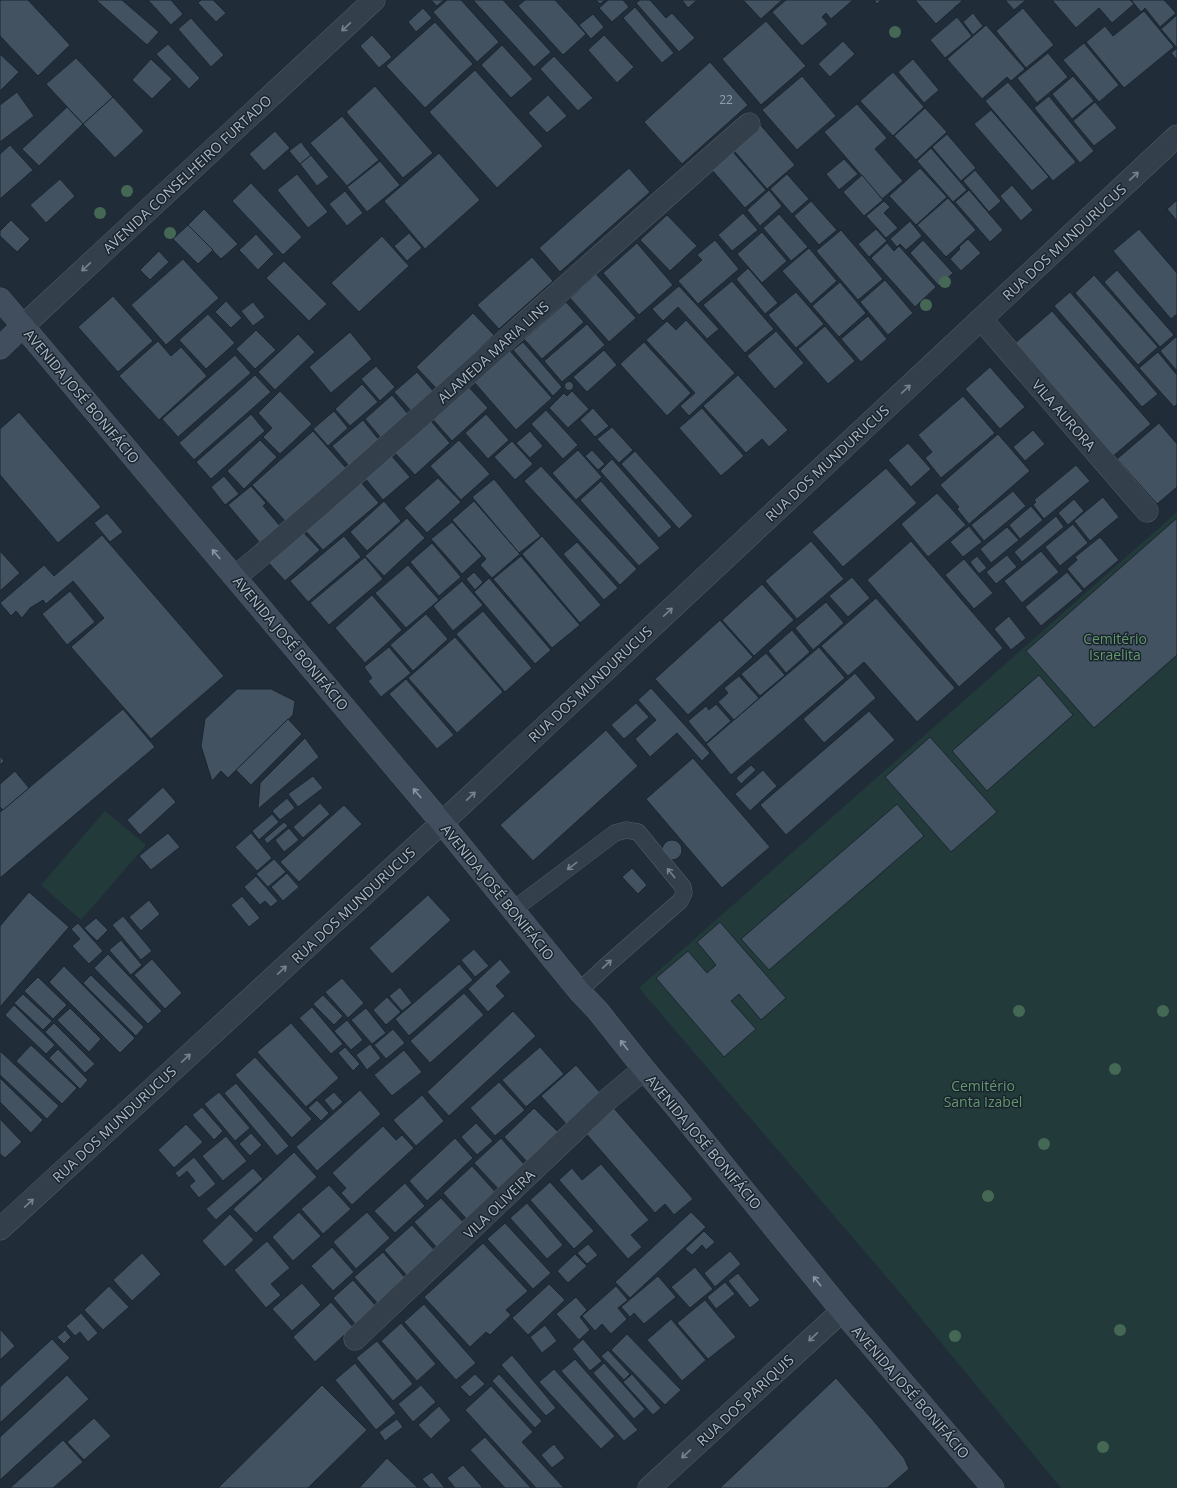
<svg xmlns="http://www.w3.org/2000/svg" width="1177" height="1488" viewBox="0 0 1177 1488" font-family="'Open Sans',sans-serif">
<style>
.green{fill:#223a3a}
.building{fill:#435261;stroke:#1b2630}
.lines{fill:none;stroke-linecap:round;stroke-linejoin:round}
.service-casing{stroke:#515c67;stroke-width:17}
.minor-casing{stroke:#515c67;stroke-width:23}
.tertiary-casing{stroke:#515c67;stroke-width:23}
.secondary-casing{stroke:#515c67;stroke-width:23}
.service{stroke:#333f4a;stroke-width:16}
.minor{stroke:#333f4a;stroke-width:22}
.tertiary{stroke:#333f4a;stroke-width:22}
.secondary{stroke:#414e5d;stroke-width:22}
.tree{fill:#456855}
.oneway{stroke:#77828e}
.oneway2{stroke:#8894a1}
.labels{text-anchor:middle;dominant-baseline:central;stroke-width:3;stroke-linejoin:round;paint-order:stroke}
.number-label{font-size:12px;fill:#939fad}
.street-label{font-size:14px;fill:#aeb9c6;stroke:#19242e}
.park-label{font-size:14px;fill:#64986c;stroke:#19242e}
</style>
<rect width="100%" height="100%" fill="#202d39"/>
<g class="green">
<polygon points="1177,512 1177,1488 1061,1488 896,1288 639,988"/>
<polygon points="105,811 146,845 81,920 41,885"/>
</g>
<g class="building">
<polygon points="0,0 28,0 70,45 38,76 0,36"/>
<polygon points="96,0 122,0 159,32 147,45"/>
<polygon points="148,0 171,0 183,14 171,25"/>
<polygon points="201,0 213,0 226,13 216,22 198,3"/>
<polygon points="431,0 444,0 437,6"/>
<polygon points="447,0 461,0 499,42 477,62 433,12"/>
<polygon points="473,0 503,0 551,52 534,67"/>
<polygon points="525,0 555,0 586,34 563,55 518,6"/>
<polygon points="596,0 605,0 600,4"/>
<polygon points="608,0 623,0 629,7 612,22 599,8"/>
<polygon points="640,0 650,0 666,18 672,13 695,38 679,52 636,3"/>
<polygon points="682,0 697,0 688,8"/>
<polygon points="743,0 782,0 761,19"/>
<polygon points="786,0 853,0 831,19 826,13 822,17 828,24 802,46 772,12"/>
<polygon points="874,0 881,0 877,4"/>
<polygon points="915,0 963,0 936,24"/>
<polygon points="1005,0 1026,0 1014,10"/>
<polygon points="1052,0 1130,0 1134,4 1112,23 1099,8 1076,28"/>
<polygon points="1131,0 1164,0 1176,13 1160,27 1145,8 1141,12"/>
<polygon points="635,7 674,53 662,63 623,18"/>
<polygon points="423,8 432,18 416,32 408,22"/>
<polygon points="1023,8 1054,45 1026,68 996,31"/>
<polygon points="1144,11 1174,47 1124,88 1086,42 1105,26 1113,36"/>
<polygon points="973,13 983,26 973,35 963,22"/>
<polygon points="593,14 604,27 591,39 579,25"/>
<polygon points="1177,15 1177,48 1161,29"/>
<polygon points="957,17 972,36 945,58 930,40"/>
<polygon points="191,18 224,55 211,67 178,29"/>
<polygon points="766,21 806,66 761,105 722,59"/>
<polygon points="435,22 473,64 425,108 386,66"/>
<polygon points="986,25 1025,69 1011,81 1007,77 982,99 947,59"/>
<polygon points="372,35 392,57 379,68 360,46"/>
<polygon points="604,35 634,67 617,83 588,50"/>
<polygon points="843,41 855,54 830,77 818,64"/>
<polygon points="1084,43 1119,85 1099,102 1063,60"/>
<polygon points="168,44 200,78 189,89 156,54"/>
<polygon points="502,45 533,79 511,98 481,65"/>
<polygon points="1177,48 1177,60 1171,53"/>
<polygon points="1048,53 1068,77 1037,103 1017,78"/>
<polygon points="0,54 19,72 0,91"/>
<polygon points="554,56 593,98 578,111 540,69"/>
<polygon points="76,58 113,97 83,124 46,84"/>
<polygon points="151,59 172,79 152,99 132,80"/>
<polygon points="913,59 939,90 924,103 898,72"/>
<polygon points="710,62 748,105 682,164 644,122"/>
<polygon points="475,70 543,146 497,188 429,112"/>
<polygon points="893,72 924,107 893,136 860,101"/>
<polygon points="802,76 836,116 797,150 762,110"/>
<polygon points="1073,76 1094,101 1072,119 1052,94"/>
<polygon points="1008,82 1076,162 1053,181 985,101"/>
<polygon points="375,86 433,153 403,178 346,112"/>
<polygon points="17,92 34,116 0,142 0,105"/>
<polygon points="548,95 567,116 547,133 528,113"/>
<polygon points="1049,96 1094,151 1080,163 1034,108"/>
<polygon points="113,97 144,131 115,158 83,124"/>
<polygon points="1095,102 1117,128 1094,146 1073,121"/>
<polygon points="857,104 887,138 875,149 903,181 882,199 824,132"/>
<polygon points="67,107 83,124 39,166 22,149"/>
<polygon points="925,108 947,132 916,160 894,136"/>
<polygon points="991,110 1049,177 1032,191 974,124"/>
<polygon points="342,116 379,160 347,186 310,143"/>
<polygon points="758,122 795,165 767,189 730,146"/>
<polygon points="275,131 290,148 264,171 249,154"/>
<polygon points="947,134 976,168 961,181 932,147"/>
<polygon points="301,142 311,155 300,164 289,151"/>
<polygon points="10,145 33,170 0,199 0,154"/>
<polygon points="931,148 967,190 953,202 917,161"/>
<polygon points="733,152 766,190 745,208 712,170"/>
<polygon points="439,153 480,200 425,249 384,201"/>
<polygon points="311,155 329,177 317,186 300,164"/>
<polygon points="844,159 858,174 839,190 826,174"/>
<polygon points="380,161 400,185 367,212 347,187"/>
<polygon points="629,168 650,192 560,272 539,248"/>
<polygon points="920,168 947,197 916,225 889,196"/>
<polygon points="975,170 1001,201 989,212 963,181"/>
<polygon points="297,174 328,212 308,228 277,190"/>
<polygon points="787,174 809,199 792,214 770,189"/>
<polygon points="862,175 883,200 864,216 843,192"/>
<polygon points="60,179 75,196 46,223 30,205"/>
<polygon points="251,183 302,237 283,255 232,201"/>
<polygon points="1012,185 1033,210 1021,221 1000,196"/>
<polygon points="769,190 782,206 760,226 747,210"/>
<polygon points="969,190 1003,230 990,242 955,202"/>
<polygon points="345,191 363,213 347,226 329,204"/>
<polygon points="948,198 976,230 946,257 917,225"/>
<polygon points="1177,200 1177,221 1167,209"/>
<polygon points="811,201 837,230 819,245 794,216"/>
<polygon points="884,201 890,207 884,213 898,228 886,238 866,216"/>
<polygon points="204,209 238,244 221,259 188,225"/>
<polygon points="743,213 758,230 732,251 718,235"/>
<polygon points="779,214 808,247 791,261 763,228"/>
<polygon points="667,215 697,246 670,271 640,240"/>
<polygon points="11,220 30,239 17,252 0,236 0,231"/>
<polygon points="910,221 922,236 906,250 900,244 897,247 890,239"/>
<polygon points="188,225 213,250 198,264 173,239"/>
<polygon points="876,229 887,241 869,257 858,244"/>
<polygon points="1139,229 1177,273 1177,314 1171,319 1113,251"/>
<polygon points="841,230 883,279 858,300 816,251"/>
<polygon points="762,232 787,261 762,283 737,254"/>
<polygon points="409,233 422,248 407,261 394,246"/>
<polygon points="256,234 274,254 258,270 239,250"/>
<polygon points="382,236 409,266 359,312 331,283"/>
<polygon points="968,239 981,253 961,271 950,259 960,249 959,247"/>
<polygon points="715,240 739,269 698,304 678,281 702,260 697,255"/>
<polygon points="923,240 953,273 939,286 910,253"/>
<polygon points="637,243 673,285 639,315 603,273"/>
<polygon points="887,243 894,251 899,246 936,287 915,307 871,258"/>
<polygon points="809,248 837,281 811,304 782,271"/>
<polygon points="159,251 169,262 150,280 140,270"/>
<polygon points="532,257 553,281 499,329 477,305"/>
<polygon points="183,259 219,298 166,345 131,305"/>
<polygon points="284,261 327,304 309,321 266,278"/>
<polygon points="748,268 778,303 765,314 736,279"/>
<polygon points="1117,270 1174,335 1160,347 1104,282"/>
<polygon points="596,274 636,318 609,342 570,298"/>
<polygon points="1094,275 1158,347 1138,365 1075,293"/>
<polygon points="885,280 913,313 888,335 860,302"/>
<polygon points="732,281 774,329 745,353 703,305"/>
<polygon points="840,282 866,313 839,337 812,306"/>
<polygon points="679,286 719,329 707,339 678,307 663,321 652,309"/>
<polygon points="796,292 824,324 796,348 768,315"/>
<polygon points="1070,292 1158,394 1142,407 1054,306"/>
<polygon points="113,296 153,341 118,372 78,327"/>
<polygon points="226,301 242,318 231,328 215,312"/>
<polygon points="253,302 265,317 253,326 241,311"/>
<polygon points="566,302 584,322 542,359 524,339"/>
<polygon points="1052,311 1151,424 1112,457 1014,344"/>
<polygon points="473,313 494,335 437,389 416,367"/>
<polygon points="208,314 235,343 206,369 179,340"/>
<polygon points="868,316 887,339 861,362 841,339"/>
<polygon points="686,320 735,373 689,416 680,406 695,393 646,340 667,321 676,330"/>
<polygon points="587,324 605,345 562,382 544,361"/>
<polygon points="825,326 855,361 828,384 798,349"/>
<polygon points="256,330 276,350 255,369 236,349"/>
<polygon points="776,331 804,363 775,389 747,356"/>
<polygon points="350,332 372,359 331,393 309,367"/>
<polygon points="298,334 315,352 275,390 258,372"/>
<polygon points="1177,336 1177,371 1160,351"/>
<polygon points="158,341 171,356 181,347 207,376 159,420 119,376"/>
<polygon points="523,342 562,387 553,396 513,350"/>
<polygon points="644,342 691,393 667,416 620,364"/>
<polygon points="604,350 617,365 587,392 573,377"/>
<polygon points="510,351 552,398 516,430 474,382"/>
<polygon points="1158,352 1177,375 1177,404 1174,407 1139,368"/>
<polygon points="235,355 251,373 178,437 162,419"/>
<polygon points="376,366 395,387 380,401 361,379"/>
<polygon points="990,367 1025,407 1000,429 965,389"/>
<polygon points="417,372 434,392 412,412 394,392"/>
<polygon points="255,375 271,392 194,460 179,443"/>
<polygon points="738,375 788,430 769,447 762,439 746,453 703,406"/>
<circle cx="569" cy="386" r="4.5"/>
<polygon points="465,383 488,408 452,441 429,415"/>
<polygon points="362,384 378,402 350,426 335,409"/>
<polygon points="280,391 312,424 280,454 263,437 272,428 258,413"/>
<polygon points="572,391 589,409 568,428 549,408 564,393 567,396"/>
<polygon points="392,395 408,414 381,438 365,419"/>
<polygon points="963,396 995,433 941,478 925,458 932,452 918,435"/>
<polygon points="593,408 609,426 595,437 580,420"/>
<polygon points="702,408 744,456 721,476 679,428"/>
<polygon points="546,410 578,445 563,459 531,424"/>
<polygon points="334,411 348,428 328,446 313,429"/>
<polygon points="19,412 101,507 58,543 0,475 0,429"/>
<polygon points="251,414 265,431 211,479 196,462"/>
<polygon points="486,414 509,440 488,459 465,433"/>
<polygon points="363,420 379,440 349,466 332,446"/>
<polygon points="430,420 450,443 415,475 394,452"/>
<polygon points="1159,423 1177,444 1177,487 1157,504 1117,459"/>
<polygon points="612,427 633,450 619,463 597,439"/>
<polygon points="1033,430 1045,444 1025,461 1013,447"/>
<polygon points="313,431 346,468 286,522 252,485"/>
<polygon points="530,431 543,446 530,458 516,443"/>
<polygon points="998,434 1030,471 969,524 957,509 959,507 940,485"/>
<polygon points="260,440 277,457 244,489 227,471"/>
<polygon points="459,440 490,474 461,500 430,466"/>
<polygon points="512,441 533,464 515,480 494,457"/>
<polygon points="908,443 931,469 911,487 888,460"/>
<polygon points="578,450 602,477 576,500 552,473"/>
<polygon points="592,450 605,464 598,470 585,456"/>
<polygon points="635,451 693,516 679,529 621,464"/>
<polygon points="390,454 410,477 383,500 364,477"/>
<polygon points="612,459 672,527 659,538 600,471"/>
<polygon points="1076,465 1090,481 1044,519 1033,505 1036,502 1034,500"/>
<polygon points="541,466 637,569 620,585 524,481"/>
<polygon points="886,468 917,503 843,567 812,532"/>
<polygon points="224,476 239,494 225,505 211,487"/>
<polygon points="438,478 461,502 427,533 404,508"/>
<polygon points="494,479 541,536 519,553 472,497"/>
<polygon points="359,480 379,503 323,550 303,528"/>
<polygon points="601,481 660,548 639,566 580,500"/>
<polygon points="251,486 266,503 263,506 280,526 260,543 228,505"/>
<polygon points="1013,491 1026,506 984,541 971,525"/>
<polygon points="937,493 966,525 928,557 901,524"/>
<polygon points="1103,497 1119,517 1090,541 1074,521"/>
<polygon points="1074,499 1084,511 1068,525 1058,513"/>
<polygon points="384,501 401,521 367,551 350,532"/>
<polygon points="474,501 520,554 492,578 480,565 486,559 452,520"/>
<polygon points="1031,506 1043,520 1020,539 1009,525"/>
<polygon points="107,513 123,532 110,542 94,523"/>
<polygon points="1056,516 1064,527 1022,562 1014,552"/>
<polygon points="407,518 425,538 384,576 365,556"/>
<polygon points="1177,518 1177,655 1094,728 1026,651"/>
<polygon points="452,522 482,556 462,574 431,539"/>
<polygon points="1073,524 1088,543 1060,566 1045,547"/>
<polygon points="969,526 982,542 963,557 950,542"/>
<polygon points="1007,527 1019,540 991,563 980,549"/>
<polygon points="301,530 320,550 285,581 267,561"/>
<polygon points="102,535 224,676 151,739 71,647 104,618 73,581 46,604 43,600 30,608 22,618 16,611 11,616 0,603 44,565 54,576"/>
<polygon points="344,536 361,557 308,602 290,581"/>
<polygon points="542,536 601,605 580,623 522,554"/>
<polygon points="1100,537 1119,560 1084,589 1067,569 1077,560 1075,557"/>
<polygon points="811,541 844,579 797,619 765,581"/>
<polygon points="911,541 1003,648 959,687 867,580"/>
<polygon points="577,542 618,588 604,600 563,554"/>
<polygon points="432,543 461,577 439,596 410,562"/>
<polygon points="0,551 20,573 0,591"/>
<polygon points="1041,551 1059,572 1022,603 1004,581"/>
<polygon points="1007,555 1017,567 996,584 986,572"/>
<polygon points="521,556 580,625 552,648 493,579"/>
<polygon points="977,556 987,568 979,574 970,562"/>
<polygon points="365,557 383,579 329,625 310,603"/>
<polygon points="964,559 993,593 974,609 945,575"/>
<polygon points="408,565 439,600 406,628 375,593"/>
<polygon points="474,572 483,582 475,590 466,579"/>
<polygon points="1067,572 1083,591 1041,626 1025,607"/>
<polygon points="852,577 870,598 848,617 829,596"/>
<polygon points="489,578 551,650 535,664 474,592"/>
<polygon points="462,581 483,605 453,631 433,606"/>
<polygon points="762,584 794,620 754,656 722,620"/>
<polygon points="70,591 95,622 67,645 42,614"/>
<polygon points="372,595 402,630 365,663 335,628"/>
<polygon points="876,598 955,688 917,722 864,662 848,676 821,646"/>
<polygon points="826,602 844,623 813,650 795,628"/>
<polygon points="483,611 532,668 505,692 456,634"/>
<polygon points="426,614 448,639 413,671 390,645"/>
<polygon points="1009,616 1026,638 1011,650 994,629"/>
<polygon points="720,620 753,657 688,715 655,679"/>
<polygon points="792,630 810,652 786,673 768,651"/>
<polygon points="455,637 503,692 457,733 408,678"/>
<polygon points="389,647 411,673 381,697 368,681 372,678 364,667"/>
<polygon points="819,647 845,678 731,775 706,744"/>
<polygon points="766,653 785,675 760,696 741,674"/>
<polygon points="855,673 876,698 824,743 803,719"/>
<polygon points="1039,675 1073,715 987,791 952,751"/>
<polygon points="739,676 759,698 734,720 718,702 728,693 724,688"/>
<polygon points="406,679 454,735 437,749 389,694"/>
<polygon points="651,688 710,753 702,761 677,733 650,757 635,739 656,720 638,700"/>
<polygon points="237,689 271,689 295,701 293,715 228,778 221,771 212,781 201,746 205,719"/>
<polygon points="636,703 649,717 624,739 611,725"/>
<polygon points="716,704 731,721 706,743 688,721 706,706 709,710"/>
<polygon points="123,709 155,747 0,878 0,812"/>
<polygon points="869,711 895,740 786,835 760,805"/>
<polygon points="288,719 302,734 251,785 236,770"/>
<polygon points="606,730 638,766 533,861 500,825"/>
<polygon points="930,737 997,812 951,852 885,777"/>
<polygon points="305,738 319,757 258,809 260,783"/>
<polygon points="0,756 4,761 0,765"/>
<polygon points="693,758 770,847 722,888 646,799"/>
<polygon points="751,765 756,770 741,784 736,778"/>
<polygon points="763,770 777,786 750,811 735,794"/>
<polygon points="15,771 29,788 3,810 0,807 0,784"/>
<polygon points="313,776 323,788 298,807 288,794"/>
<polygon points="163,787 176,802 140,835 127,820"/>
<polygon points="287,798 295,808 280,820 272,811"/>
<polygon points="320,803 330,814 303,838 293,827"/>
<polygon points="897,804 924,836 769,970 741,939"/>
<polygon points="344,805 362,824 299,882 280,862"/>
<polygon points="272,814 279,822 259,840 252,831"/>
<polygon points="284,822 288,826 267,844 264,839"/>
<polygon points="289,828 299,840 284,852 275,840"/>
<polygon points="168,833 180,847 151,870 139,856"/>
<polygon points="251,833 272,858 257,871 235,847"/>
<circle cx="672" cy="850" r="10"/>
<polygon points="274,859 286,872 268,887 256,874"/>
<polygon points="632,868 647,885 638,894 622,877"/>
<polygon points="287,873 299,887 283,901 271,887"/>
<polygon points="256,876 278,901 271,907 265,901 260,905 244,887"/>
<polygon points="29,892 69,927 0,1007 0,926"/>
<polygon points="428,895 451,920 392,974 369,948"/>
<polygon points="242,896 260,918 249,927 231,905"/>
<polygon points="149,900 160,914 141,931 129,917"/>
<polygon points="123,916 152,951 141,960 112,925"/>
<polygon points="96,918 108,930 97,941 84,928"/>
<polygon points="720,922 786,998 761,1020 739,994 731,1001 756,1029 724,1057 656,978 688,951 707,973 716,965 697,942"/>
<polygon points="78,923 103,951 89,964 72,946 80,939 71,929"/>
<polygon points="121,940 142,965 131,975 109,950"/>
<polygon points="474,949 489,966 475,977 461,960"/>
<polygon points="108,954 162,1011 148,1024 94,968"/>
<polygon points="152,959 182,993 165,1009 134,975"/>
<polygon points="500,959 511,972 496,986 505,996 488,1012 468,989"/>
<polygon points="459,964 473,980 409,1036 395,1019"/>
<polygon points="64,966 135,1038 120,1053 49,982"/>
<polygon points="91,975 144,1027 136,1036 83,983"/>
<polygon points="38,977 67,1005 53,1019 24,991"/>
<polygon points="342,978 364,1003 348,1018 325,992"/>
<polygon points="400,987 412,1003 402,1011 389,996"/>
<polygon points="464,993 484,1015 430,1063 410,1041"/>
<polygon points="23,994 52,1021 43,1030 14,1003"/>
<polygon points="323,995 343,1016 334,1025 313,1004"/>
<polygon points="387,997 401,1012 386,1025 373,1010"/>
<polygon points="14,1005 55,1045 46,1054 5,1015"/>
<polygon points="312,1007 343,1044 331,1054 299,1018"/>
<polygon points="70,1008 101,1039 89,1052 57,1020"/>
<polygon points="366,1008 386,1033 372,1044 351,1020"/>
<polygon points="513,1011 536,1036 449,1116 427,1092"/>
<polygon points="347,1020 363,1040 351,1050 334,1031"/>
<polygon points="54,1023 95,1064 85,1073 45,1032"/>
<polygon points="291,1023 339,1078 306,1107 257,1052"/>
<polygon points="393,1029 405,1043 386,1059 374,1045"/>
<polygon points="370,1044 381,1058 367,1070 356,1055"/>
<polygon points="31,1045 77,1088 62,1104 16,1061"/>
<polygon points="345,1047 360,1064 353,1071 338,1053"/>
<polygon points="540,1047 564,1074 526,1107 502,1080"/>
<polygon points="58,1049 88,1080 80,1089 49,1058"/>
<polygon points="404,1050 422,1072 392,1096 374,1075"/>
<polygon points="0,1051 59,1106 47,1119 0,1075"/>
<polygon points="255,1057 312,1119 292,1138 235,1075"/>
<polygon points="576,1065 603,1096 568,1126 541,1096"/>
<polygon points="0,1078 43,1120 31,1133 0,1102"/>
<polygon points="499,1082 525,1110 495,1136 470,1108"/>
<polygon points="236,1083 289,1146 277,1156 224,1093"/>
<polygon points="360,1090 381,1114 317,1171 296,1147"/>
<polygon points="219,1092 250,1128 235,1141 204,1104"/>
<polygon points="334,1092 343,1102 333,1111 324,1100"/>
<polygon points="422,1095 444,1121 416,1146 393,1120"/>
<polygon points="317,1100 329,1113 321,1121 308,1108"/>
<polygon points="612,1106 693,1199 674,1215 665,1204 655,1213 583,1130"/>
<polygon points="202,1107 223,1131 214,1140 192,1115"/>
<polygon points="534,1108 562,1136 531,1166 504,1137"/>
<polygon points="0,1119 22,1142 5,1158 0,1154"/>
<polygon points="476,1123 493,1141 477,1155 461,1137"/>
<polygon points="186,1124 203,1142 174,1168 158,1150"/>
<polygon points="383,1126 396,1140 402,1135 414,1148 352,1205 341,1193 346,1188 332,1173"/>
<polygon points="251,1133 262,1145 250,1156 239,1144"/>
<polygon points="226,1136 247,1161 223,1181 202,1156"/>
<polygon points="455,1138 473,1158 427,1201 409,1181"/>
<polygon points="501,1138 529,1170 503,1194 474,1163"/>
<polygon points="294,1152 317,1177 256,1233 233,1209"/>
<polygon points="194,1157 216,1184 199,1198 189,1186 195,1181 187,1171 179,1178 175,1173"/>
<polygon points="601,1164 649,1220 631,1235 642,1247 628,1259 559,1180 572,1168 582,1180"/>
<polygon points="472,1166 500,1197 471,1224 443,1193"/>
<polygon points="253,1168 263,1179 216,1220 206,1209"/>
<polygon points="550,1182 594,1231 574,1249 530,1200"/>
<polygon points="405,1183 425,1206 395,1233 374,1211"/>
<polygon points="329,1185 351,1209 323,1234 301,1209"/>
<polygon points="441,1198 466,1225 439,1250 414,1222"/>
<polygon points="527,1203 563,1245 547,1259 510,1218"/>
<polygon points="299,1212 321,1236 293,1261 272,1237"/>
<polygon points="367,1212 390,1238 356,1269 333,1242"/>
<polygon points="691,1212 706,1227 630,1298 615,1282"/>
<polygon points="230,1214 254,1240 225,1267 202,1241"/>
<polygon points="505,1223 551,1273 533,1289 487,1239"/>
<polygon points="412,1225 437,1253 409,1278 384,1250"/>
<polygon points="704,1231 715,1242 706,1250 702,1245 692,1255 685,1249"/>
<polygon points="267,1241 290,1268 271,1284 281,1295 266,1308 234,1270"/>
<polygon points="483,1243 528,1291 506,1310 511,1315 490,1335 486,1332 470,1347 424,1297"/>
<polygon points="588,1244 598,1255 587,1264 577,1253"/>
<polygon points="332,1247 354,1272 333,1291 311,1266"/>
<polygon points="730,1251 741,1264 715,1287 704,1273"/>
<polygon points="383,1252 407,1280 379,1305 354,1277"/>
<polygon points="142,1253 161,1274 132,1301 113,1280"/>
<polygon points="575,1254 587,1266 568,1283 557,1271"/>
<polygon points="695,1267 713,1289 690,1308 671,1287"/>
<polygon points="738,1273 760,1300 750,1308 728,1281"/>
<polygon points="658,1276 676,1297 644,1324 634,1313 630,1317 621,1307"/>
<polygon points="353,1280 376,1306 355,1324 333,1298"/>
<polygon points="725,1282 735,1294 716,1309 707,1297"/>
<polygon points="302,1283 321,1305 292,1331 272,1309"/>
<polygon points="549,1284 565,1300 528,1335 512,1318"/>
<polygon points="109,1286 129,1307 103,1330 84,1310"/>
<polygon points="616,1286 628,1300 618,1308 627,1319 611,1334 602,1324 595,1331 582,1316"/>
<polygon points="576,1297 587,1310 580,1317 590,1330 579,1340 556,1314"/>
<polygon points="705,1300 736,1337 708,1359 677,1323"/>
<polygon points="331,1302 353,1327 315,1362 293,1337"/>
<polygon points="424,1304 476,1363 456,1380 404,1322"/>
<polygon points="81,1313 98,1333 88,1342 80,1332 75,1336 66,1326"/>
<polygon points="671,1319 706,1360 682,1381 647,1340"/>
<polygon points="401,1323 436,1364 417,1381 381,1341"/>
<polygon points="545,1325 557,1341 542,1353 530,1337"/>
<polygon points="0,1329 15,1346 0,1360"/>
<polygon points="65,1330 71,1337 64,1344 57,1337"/>
<polygon points="627,1334 681,1390 665,1405 611,1350"/>
<polygon points="52,1339 70,1358 0,1423 0,1387"/>
<polygon points="583,1339 602,1361 590,1371 572,1349"/>
<polygon points="377,1341 413,1384 393,1401 356,1358"/>
<polygon points="608,1350 630,1374 624,1380 601,1356"/>
<polygon points="512,1355 556,1408 546,1416 501,1365"/>
<polygon points="575,1359 638,1430 624,1441 561,1371"/>
<polygon points="355,1363 396,1413 376,1430 335,1380"/>
<polygon points="604,1363 645,1409 634,1419 593,1373"/>
<polygon points="554,1369 615,1436 601,1449 539,1382"/>
<polygon points="475,1374 485,1384 470,1397 460,1387"/>
<polygon points="499,1374 542,1421 535,1428 492,1381"/>
<polygon points="632,1374 661,1408 653,1415 623,1382"/>
<polygon points="67,1375 89,1399 0,1480 0,1437"/>
<polygon points="836,1378 872,1419 904,1458 909,1469 887,1488 720,1488"/>
<polygon points="322,1385 367,1430 308,1488 218,1488"/>
<polygon points="421,1385 436,1402 413,1422 398,1404"/>
<polygon points="491,1386 533,1432 522,1442 564,1488 536,1488 465,1410"/>
<polygon points="439,1406 451,1420 431,1439 418,1425"/>
<polygon points="94,1418 111,1436 84,1460 67,1442"/>
<polygon points="397,1419 403,1427 385,1441 379,1432"/>
<polygon points="485,1437 531,1488 505,1488 470,1450"/>
<polygon points="63,1440 83,1462 53,1488 10,1488"/>
<polygon points="554,1444 565,1458 552,1468 541,1455"/>
<polygon points="387,1458 418,1488 359,1488"/>
<polygon points="463,1465 483,1488 455,1488 447,1478"/>
<polygon points="432,1472 445,1488 430,1488 422,1479"/>
</g>
<g class="lines">
<g class="service-casing">
<polyline id="service" points="513,910 615,833 626,830 638,832 683,887 684,893 680,901 607,965 579,991"/>
</g>
<g class="minor-casing">
<g id="minor">
<polyline points="981,319 1147,511"/>
<path d="M235,577C293,530 348,480 404,431C519,329 633,225 749,124"/>
<polyline points="355,1339 607,1100 644,1069"/>
</g>
</g>
<g class="tertiary-casing">
<g id="tertiary">
<polyline points="23,326 374,0"/>
<polyline points="0,1229 460,806 1177,136"/>
<polyline points="649,1488 842,1311"/>
</g>
</g>
<g class="secondary-casing">
<g id="secondary">
<polyline points="0,299 442,823 579,991 598,1011 644,1069 676,1107 842,1311 993,1488"/>
<polyline points="0,348 23,326"/>
</g>
</g>
<use href="#service" class="service"/>
<use href="#minor" class="minor"/>
<use href="#tertiary" class="tertiary"/>
<use href="#secondary" class="secondary"/>
</g>
<g class="tree">
<circle cx="895" cy="32" r="6"/>
<circle cx="127" cy="191" r="6"/>
<circle cx="100" cy="213" r="6"/>
<circle cx="170" cy="233" r="6"/>
<circle cx="945" cy="282" r="6"/>
<circle cx="926" cy="305" r="6"/>
<circle cx="1019" cy="1011" r="6"/>
<circle cx="1163" cy="1011" r="6"/>
<circle cx="1115" cy="1069" r="6"/>
<circle cx="1044" cy="1144" r="6"/>
<circle cx="988" cy="1196" r="6"/>
<circle cx="1120" cy="1330" r="6"/>
<circle cx="955" cy="1336" r="6"/>
<circle cx="1103" cy="1447" r="6"/>
</g>
<defs><path id="oneway-shaft" d="M-6 0H5M1.5-3L5.5 0L1.5 3" fill="none" stroke-width="1.6" stroke-linecap="round" stroke-linejoin="round"/></defs>
<g class="oneway">
<use href="#oneway-shaft" transform="translate(346 27) rotate(137)"/>
<use href="#oneway-shaft" transform="translate(1134 176) rotate(-43)"/>
<use href="#oneway-shaft" transform="translate(86 267) rotate(137)"/>
<use href="#oneway-shaft" transform="translate(906 389) rotate(-43)"/>
<use href="#oneway-shaft" transform="translate(668 612) rotate(-43)"/>
<use href="#oneway-shaft" transform="translate(471 796) rotate(-43)"/>
<use href="#oneway-shaft" transform="translate(572 866) rotate(142)"/>
<use href="#oneway-shaft" transform="translate(671 873) rotate(-129)"/>
<use href="#oneway-shaft" transform="translate(607 964) rotate(-43)"/>
<use href="#oneway-shaft" transform="translate(282 970) rotate(-43)"/>
<use href="#oneway-shaft" transform="translate(186 1058) rotate(-43)"/>
<use href="#oneway-shaft" transform="translate(29 1203) rotate(-43)"/>
<use href="#oneway-shaft" transform="translate(813 1337) rotate(137)"/>
<use href="#oneway-shaft" transform="translate(686 1454) rotate(137)"/>
</g>
<g class="oneway2">
<use href="#oneway-shaft" transform="translate(216 554) rotate(-130)"/>
<use href="#oneway-shaft" transform="translate(417 793) rotate(-130)"/>
<use href="#oneway-shaft" transform="translate(624 1045) rotate(-128)"/>
<use href="#oneway-shaft" transform="translate(817 1281) rotate(-129)"/>
</g>
<g class="labels">
<g class="number-label">
<text x="726" y="99">22</text>
</g>
<g class="street-label">
<text transform="translate(187 174) rotate(-43)">AVENIDA CONSELHEIRO FURTADO</text>
<text transform="translate(1064 242) rotate(-43)">RUA DOS MUNDURUCUS</text>
<text transform="translate(493 352) rotate(-42)">ALAMEDA MARIA LINS</text>
<text transform="translate(82 396) rotate(50)">AVENIDA JOSÉ BONIFÁCIO</text>
<text transform="translate(1064 415) rotate(49)">VILA AURORA</text>
<text transform="translate(827 463) rotate(-43)">RUA DOS MUNDURUCUS</text>
<text transform="translate(291 643) rotate(50)">AVENIDA JOSÉ BONIFÁCIO</text>
<text transform="translate(590 684) rotate(-43)">RUA DOS MUNDURUCUS</text>
<text transform="translate(498 892) rotate(51)">AVENIDA JOSÉ BONIFÁCIO</text>
<text transform="translate(353 905) rotate(-43)">RUA DOS MUNDURUCUS</text>
<text transform="translate(114 1124) rotate(-43)">RUA DOS MUNDURUCUS</text>
<text transform="translate(704 1142) rotate(50)">AVENIDA JOSÉ BONIFÁCIO</text>
<text transform="translate(499 1204) rotate(-44)">VILA OLIVEIRA</text>
<text transform="translate(911 1392) rotate(49)">AVENIDA JOSÉ BONIFÁCIO</text>
<text transform="translate(745 1400) rotate(-43)">RUA DOS PARIQUIS</text>
</g>
<g class="park-label">
<text x="1115" y="638">Cemitério<tspan x="1115" dy="16">Israelita</tspan></text>
<text x="983" y="1085">Cemitério<tspan x="983" dy="16">Santa Izabel</tspan></text>
</g>
</g>
</svg>
